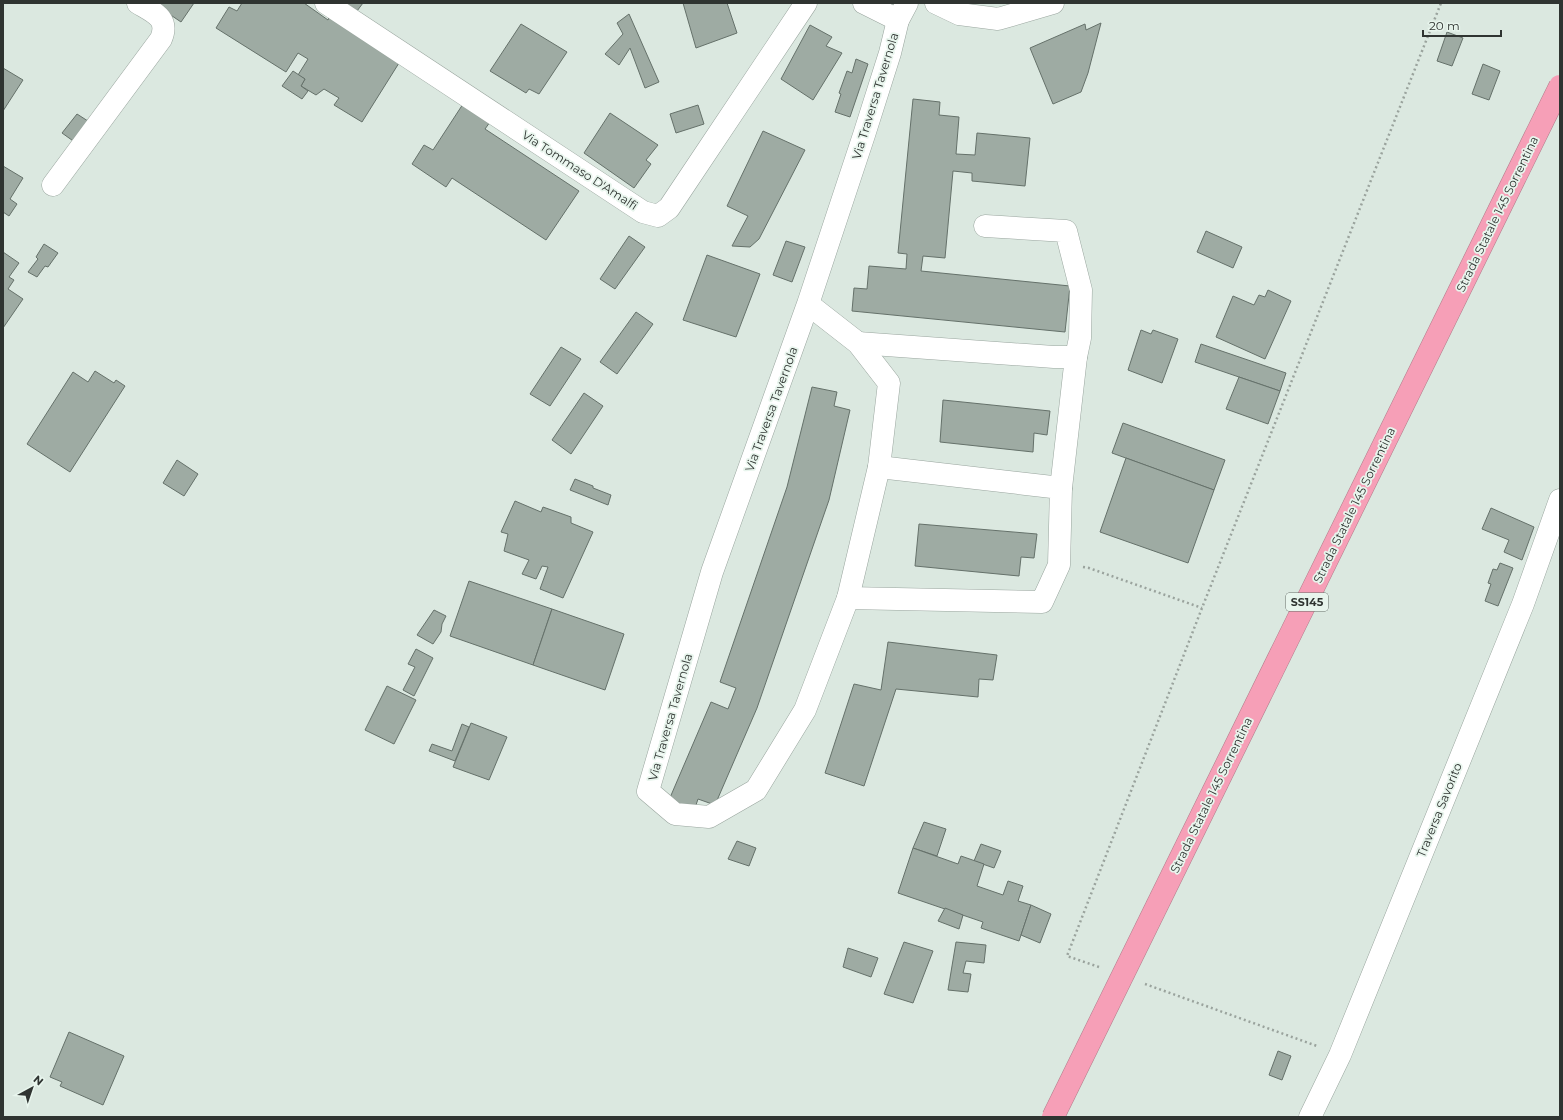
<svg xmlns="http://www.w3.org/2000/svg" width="1563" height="1120" viewBox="0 0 1563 1120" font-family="Montserrat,sans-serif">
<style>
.building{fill:#9eaba3;stroke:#65716a}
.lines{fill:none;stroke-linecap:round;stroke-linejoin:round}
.minor-casing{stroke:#99a59e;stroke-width:23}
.path{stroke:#9aa39d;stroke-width:2.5;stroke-dasharray:2 3;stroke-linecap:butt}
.minor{stroke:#fff;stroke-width:22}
.highway-bridge-casing{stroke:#b07a88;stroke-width:23;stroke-linecap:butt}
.highway-bridge{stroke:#f69fb7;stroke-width:22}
.labels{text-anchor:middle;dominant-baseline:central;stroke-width:3.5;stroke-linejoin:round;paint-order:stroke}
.shield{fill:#e8f5ed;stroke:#666e69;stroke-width:1}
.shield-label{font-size:11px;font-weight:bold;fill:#2f3431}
.street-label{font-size:12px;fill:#2f3431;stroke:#e8f5ed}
</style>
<rect width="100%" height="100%" fill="#dbe8e0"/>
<g class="building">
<polygon points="153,3 194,3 181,22"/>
<polygon points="242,3 304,3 328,20 330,15 399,63 362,122 334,105 339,98 324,89 316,95 301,86 305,79 298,75 308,59 298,53 286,72 216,28 229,7 237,11"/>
<polygon points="336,3 363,3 354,15"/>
<polygon points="683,3 727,3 737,33 696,48"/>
<polygon points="629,14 659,82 645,88 630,48 619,65 605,54 623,34 617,23"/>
<polygon points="1101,23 1088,73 1081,92 1053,104 1030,48 1085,24 1086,30"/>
<polygon points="521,24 567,52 539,94 529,89 526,93 490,71"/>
<polygon points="810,25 832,37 826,46 842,53 813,100 781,79"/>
<polygon points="1447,32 1463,38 1452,66 1437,61"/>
<polygon points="856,59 868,64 850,117 835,112 841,94 839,93 847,71 852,73"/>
<polygon points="1483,64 1500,71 1489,100 1472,94"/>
<polygon points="3,68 23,80 3,111"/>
<polygon points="293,71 305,79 301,86 308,91 302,99 282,86"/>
<polygon points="913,99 940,102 939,115 959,117 956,154 975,155 977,133 1030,138 1025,186 972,181 972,173 953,171 945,258 923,256 921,271 1070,286 1065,332 852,311 854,288 867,289 869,266 906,269 907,254 898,253"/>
<polygon points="463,104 490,122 485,129 579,191 546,240 452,178 446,187 412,164 424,145 433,150"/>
<polygon points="698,105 704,124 676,133 670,114"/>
<polygon points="610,113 658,145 646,160 651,164 634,188 584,153"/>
<polygon points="77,114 91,123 76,143 62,133"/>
<polygon points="763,131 805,150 759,239 750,247 732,246 748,216 727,206"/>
<polygon points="3,166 23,178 10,199 17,204 9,216 3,212"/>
<polygon points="1206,231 1242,247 1233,268 1197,252"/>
<polygon points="629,236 645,247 615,289 600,279"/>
<polygon points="786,241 805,247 792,282 773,275"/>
<polygon points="44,244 58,253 48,267 45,266 37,277 28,272 38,259 36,257"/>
<polygon points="3,252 19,263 9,277 14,280 8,289 23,299 3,328"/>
<polygon points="707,255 760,274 736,337 683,320"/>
<polygon points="1268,290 1291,301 1265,359 1216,337 1233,296 1254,305 1259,295 1265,297"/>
<polygon points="636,312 653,324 617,374 600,362"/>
<polygon points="1141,330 1151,334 1153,330 1178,339 1162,383 1128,370"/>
<polygon points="1201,344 1286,373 1280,391 1195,362"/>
<polygon points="561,347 581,359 550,406 530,394"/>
<polygon points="95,371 114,383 116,380 125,386 70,472 27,444 73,372 88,382"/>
<polygon points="1239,377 1280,391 1268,424 1226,409"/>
<polygon points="812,387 837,392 834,406 850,410 829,500 757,708 715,805 698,799 694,811 669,800 711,702 728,709 736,688 720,682 787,487"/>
<polygon points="584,393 603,406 571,454 552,440"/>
<polygon points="943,400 1050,411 1047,435 1034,433 1033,452 940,442"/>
<polygon points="1123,423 1225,460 1214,490 1112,453"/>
<polygon points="1126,458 1214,490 1188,563 1100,532"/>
<polygon points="177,460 198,474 184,496 163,483"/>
<polygon points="575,479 593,486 593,488 611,495 608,505 570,490"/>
<polygon points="515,501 541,512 543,507 571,517 571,523 593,532 563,598 540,589 548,567 542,566 536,579 522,574 529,560 504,551 508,534 501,532"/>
<polygon points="1491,508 1534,527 1522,560 1504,552 1509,540 1482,529"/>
<polygon points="919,524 1037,534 1034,558 1021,557 1019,576 915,566"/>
<polygon points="1500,563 1513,568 1498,606 1485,601 1491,584 1488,583 1493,569 1497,570"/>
<polygon points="469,581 552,609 533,665 450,636"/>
<polygon points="552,609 624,634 605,690 533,665"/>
<polygon points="434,610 446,616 442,624 441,632 433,644 417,635"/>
<polygon points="888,642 997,655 993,680 979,679 978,697 896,689 864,786 825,773 854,684 881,690"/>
<polygon points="416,649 433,658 414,696 403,690 415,667 408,664"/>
<polygon points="387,686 416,700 394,744 365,730"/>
<polygon points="471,723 507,737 489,780 453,767"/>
<polygon points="462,724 469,727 455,761 429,751 432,744 452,751"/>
<polygon points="924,822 946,829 937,856 913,848"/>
<polygon points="737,841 756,848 749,866 728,859"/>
<polygon points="981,844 1001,851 994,868 974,861"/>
<polygon points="913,848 958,864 961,856 984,864 977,886 1003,895 1008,881 1023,886 1018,901 1031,905 1019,941 981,928 983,922 898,893"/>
<polygon points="1031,905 1051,914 1040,943 1021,935"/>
<polygon points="945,908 963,915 959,929 938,921"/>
<polygon points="904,942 933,951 913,1003 884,994"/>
<polygon points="956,942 986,945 984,963 966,961 963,973 971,974 968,992 948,990"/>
<polygon points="848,948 878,958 871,977 843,967"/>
<polygon points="69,1032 124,1056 103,1105 60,1086 62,1082 50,1077"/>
<polygon points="1278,1051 1291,1056 1282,1080 1269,1075"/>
</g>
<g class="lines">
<g class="minor-casing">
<g id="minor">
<polyline points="326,3 643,212 658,216 669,208 806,3"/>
<polyline points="864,3 898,20"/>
<polyline points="936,3 959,14 998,19 1053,3"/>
<path d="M53,185L161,39C170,18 153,12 138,3"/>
<polyline points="985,226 1066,231 1081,290 1080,338 1076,357"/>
<polyline points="808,304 858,343 889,383 879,467 848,598 805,710 756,790 709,817 675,814 648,791 712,572 808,304 864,135 890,53 898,20 907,3"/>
<polyline points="858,343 1054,357 1076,357 1061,488"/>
<polyline points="848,598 1042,602 1059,565 1061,488 879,467"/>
<polyline points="1310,1117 1340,1055 1523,604 1560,500"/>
</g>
</g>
<g class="path">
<polyline points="1083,567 1089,568 1202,608"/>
<polyline points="1099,967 1067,956 1202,608 1441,3"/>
<polyline points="1145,984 1317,1046"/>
</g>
<use href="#minor" class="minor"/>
<g class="highway-bridge-casing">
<polyline id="highway-bridge" points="1053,1117 1560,86"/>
</g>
<use href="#highway-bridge" class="highway-bridge"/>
</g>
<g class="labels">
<rect class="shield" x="1286" y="593" width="42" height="18" rx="3"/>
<g class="shield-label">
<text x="1307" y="602">SS145</text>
</g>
<g class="street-label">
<text transform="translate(875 96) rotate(-73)">Via Traversa Tavernola</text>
<text transform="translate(580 170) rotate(33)">Via Tommaso D'Amalfi</text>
<text transform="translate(1497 214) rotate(-64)">Strada Statale 145 Sorrentina</text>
<text transform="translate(771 409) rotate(-70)">Via Traversa Tavernola</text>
<text transform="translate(1354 505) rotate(-64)">Strada Statale 145 Sorrentina</text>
<text transform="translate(670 717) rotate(-74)">Via Traversa Tavernola</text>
<text transform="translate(1211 795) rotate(-64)">Strada Statale 145 Sorrentina</text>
<text transform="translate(1439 810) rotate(-68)">Traversa Savorito</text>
</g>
</g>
<rect width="1563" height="1120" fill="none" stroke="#2f3431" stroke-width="8"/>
<g transform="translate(32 1088) rotate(40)" stroke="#e8f5ed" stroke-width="3" paint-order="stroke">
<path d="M0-3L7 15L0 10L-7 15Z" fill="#2f3431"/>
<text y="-6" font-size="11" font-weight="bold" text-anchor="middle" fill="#2f3431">N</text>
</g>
<path d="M1423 30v6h78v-6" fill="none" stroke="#2f3431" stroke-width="2"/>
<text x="1429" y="30" font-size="12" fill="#2f3431" stroke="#e8f5ed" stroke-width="3" paint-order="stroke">20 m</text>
</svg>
